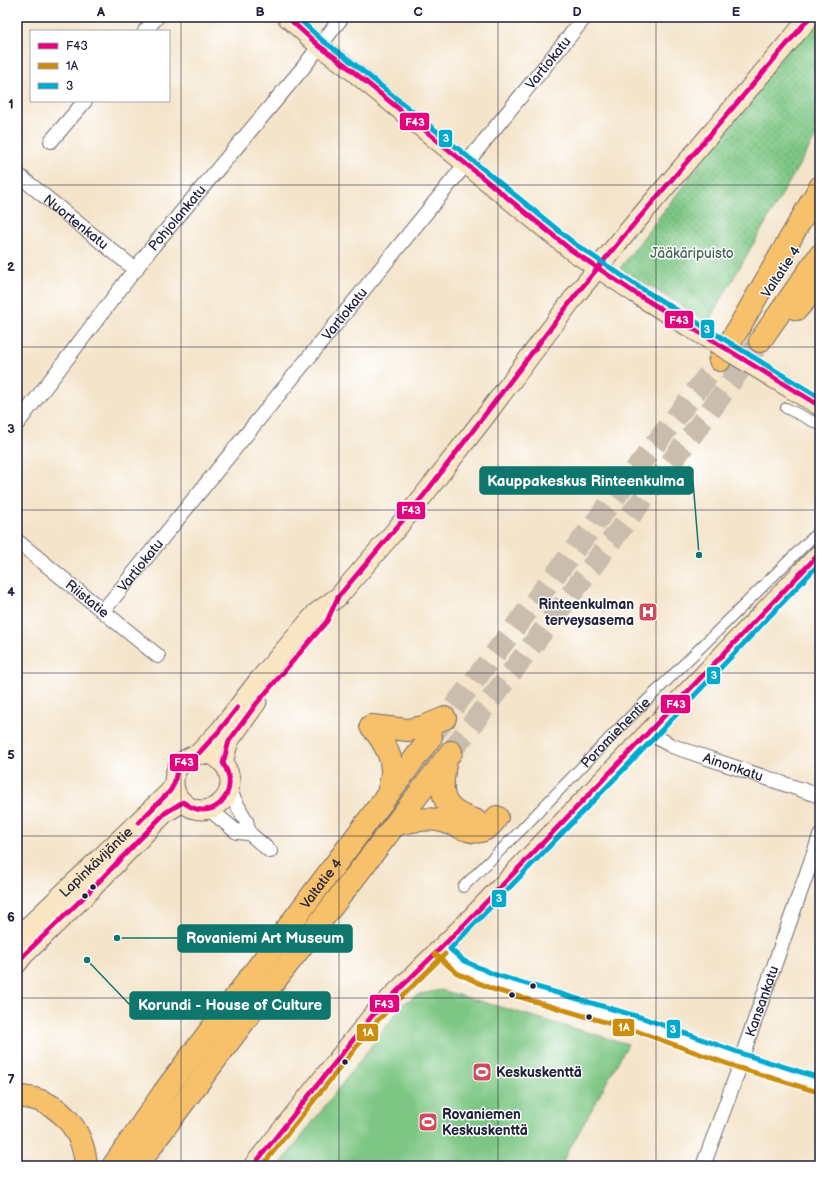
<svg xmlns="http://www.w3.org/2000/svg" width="837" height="1183" viewBox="0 0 837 1183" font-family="'Balsamiq Sans',sans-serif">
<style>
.park{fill:url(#park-dots);stroke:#50745f}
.pitch{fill:#7dc683;stroke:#50745f}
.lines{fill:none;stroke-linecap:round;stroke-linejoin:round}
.trunk-tunnel{stroke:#cabdad;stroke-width:22;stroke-dasharray:22 11;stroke-linecap:butt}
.pedestrian-casing{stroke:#6c666d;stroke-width:12}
.minor-casing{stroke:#6c666d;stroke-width:16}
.tertiary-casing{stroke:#6c666d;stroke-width:19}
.secondary-casing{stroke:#6c666d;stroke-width:21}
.trunk-casing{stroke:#6c666d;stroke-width:24}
.pedestrian{stroke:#fff;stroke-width:10}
.minor{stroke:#fff;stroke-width:14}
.tertiary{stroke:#fff;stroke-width:17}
.secondary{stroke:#fbe6c4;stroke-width:19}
.trunk{stroke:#f6c16b;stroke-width:22}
.secondary-bridge-casing{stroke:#6c666d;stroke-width:21;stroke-linecap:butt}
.secondary-bridge{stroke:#fbe6c4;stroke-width:19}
.bus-1-casing{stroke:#fff;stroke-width:8}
.bus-2-casing{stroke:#fff;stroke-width:8}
.bus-3-casing{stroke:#fff;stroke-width:8}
.bus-1{stroke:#e5007d;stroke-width:5}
.bus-2{stroke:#cc8c0c;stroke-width:5}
.bus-3{stroke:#00a9ce;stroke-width:5}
.grid{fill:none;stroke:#22223b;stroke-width:1;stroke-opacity:0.55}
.bus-dot{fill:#22223b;stroke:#fff;stroke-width:1.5}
.labels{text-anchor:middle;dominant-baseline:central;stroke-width:3;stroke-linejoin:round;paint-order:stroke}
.street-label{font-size:14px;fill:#22223b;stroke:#fff}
.park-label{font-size:14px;fill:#466458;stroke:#fff}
.poi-label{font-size:14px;font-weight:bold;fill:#22223b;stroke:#fff;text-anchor:start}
.leader{fill:none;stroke:#0f766e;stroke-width:1.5}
.callout-dot{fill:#0f766e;stroke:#fff;stroke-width:1.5}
.callout{fill:#0f766e;stroke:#0f766e;stroke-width:1.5}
.callout-label{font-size:15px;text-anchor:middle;font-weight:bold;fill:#fff}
.line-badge{stroke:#fff;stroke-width:1.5}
.badge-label{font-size:11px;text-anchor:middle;font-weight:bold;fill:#fff}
.neatline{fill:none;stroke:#22223b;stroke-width:1.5}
.grid-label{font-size:13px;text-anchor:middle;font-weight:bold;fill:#22223b}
</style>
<defs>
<pattern id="park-dots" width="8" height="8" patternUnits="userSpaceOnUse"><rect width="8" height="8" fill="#7dc683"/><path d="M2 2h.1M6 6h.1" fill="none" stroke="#66a06c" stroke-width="1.8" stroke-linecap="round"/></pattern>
</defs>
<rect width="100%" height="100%" fill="#fff"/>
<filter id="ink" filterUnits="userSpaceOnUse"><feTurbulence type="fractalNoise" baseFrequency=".025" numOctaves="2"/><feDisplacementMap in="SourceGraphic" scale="8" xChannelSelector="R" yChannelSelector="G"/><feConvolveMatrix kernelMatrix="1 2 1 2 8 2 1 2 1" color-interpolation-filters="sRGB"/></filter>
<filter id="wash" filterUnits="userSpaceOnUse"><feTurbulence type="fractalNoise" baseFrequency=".012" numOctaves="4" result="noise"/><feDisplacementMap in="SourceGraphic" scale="16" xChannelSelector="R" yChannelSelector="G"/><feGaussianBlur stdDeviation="0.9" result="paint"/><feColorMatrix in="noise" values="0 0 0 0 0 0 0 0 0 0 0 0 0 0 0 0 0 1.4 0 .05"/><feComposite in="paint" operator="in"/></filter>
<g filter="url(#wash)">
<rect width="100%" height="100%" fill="#f4e4ca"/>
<polygon class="park" points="813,17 820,17 820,129 708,322 620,268"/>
<polygon class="pitch" points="441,990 628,1044 560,1166 279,1166 404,1003 420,994"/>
</g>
<g filter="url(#ink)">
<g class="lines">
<g class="trunk-tunnel">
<polyline points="434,733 732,344"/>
<polyline points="451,752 710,411 760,341"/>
</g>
<g class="pedestrian-casing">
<g id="pedestrian">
<polyline points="786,408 820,425"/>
<path id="s1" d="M463,887L520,831L626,721L820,530"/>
</g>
</g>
<g class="minor-casing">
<g id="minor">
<polyline points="145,31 157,17"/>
<polyline points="51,141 85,101"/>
<path id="s2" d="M17,174L136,270"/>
<path id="s3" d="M17,424L153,246L302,69L342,17"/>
<path id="s4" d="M17,541L158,656"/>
<path id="s5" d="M103,611L585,17"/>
<path id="s6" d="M649,733L672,746L820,796"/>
<polyline points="229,790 246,821 249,833"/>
<polyline points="209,809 237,832 249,833 270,851"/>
<path id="s7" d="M703,1166L737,1074L745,1048L820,836"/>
</g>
</g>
<g class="tertiary-casing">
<polyline id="tertiary" points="440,949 460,967 494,982 641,1025 741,1061 820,1085"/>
</g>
<g class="secondary-casing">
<g id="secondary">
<polyline points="287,17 319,46 344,64 571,250 635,293 689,327"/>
<polyline points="798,393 820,406"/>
<circle cx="202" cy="782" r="28"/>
<polyline points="197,755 221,729 258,681 316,613 338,597 394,532 424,495 487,414 575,296 623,237 810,17"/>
<polyline points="223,763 229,741 257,702"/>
<path id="s8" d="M17,937L168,793L174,786"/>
<polyline points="17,964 24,955 84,897 155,823 165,813 183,802"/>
<polyline points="253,1166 372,1016 465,924 820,553"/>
</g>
</g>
<g class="trunk-casing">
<g id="trunk">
<polyline points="797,309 820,283"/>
<polyline points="760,341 820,255"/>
<polyline points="720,360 820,187"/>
<polyline points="371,726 408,730 423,727 445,718"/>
<path d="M371,726C382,739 392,754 392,771C392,779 389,787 388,794"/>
<path d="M446,759C440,791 438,810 475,820"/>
<path d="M397,824C410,821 424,818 437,820C461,823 480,846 497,817"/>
<path d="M17,1096C23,1097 29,1098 35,1099C66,1108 84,1135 86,1166"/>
<path id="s9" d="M113,1166L164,1092L431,737"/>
<polyline points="138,1166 154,1142 257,1004 451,752"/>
</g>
</g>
<use href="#pedestrian" class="pedestrian"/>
<use href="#minor" class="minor"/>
<use href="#tertiary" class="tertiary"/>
<use href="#secondary" class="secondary"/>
<use href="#trunk" class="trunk"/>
<g class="secondary-bridge-casing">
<polyline id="secondary-bridge" points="689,327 798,393"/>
</g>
<use href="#secondary-bridge" class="secondary-bridge"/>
<g class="bus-1-casing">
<g id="bus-1">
<polyline points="287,17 319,46 344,64 571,250 635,293 820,406"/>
<polyline points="139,822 170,791 174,784 177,770 181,764 199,753 219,731 237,708"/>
<path d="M17,964L24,955L84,897L165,813L183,802C189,806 195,810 203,810C221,810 233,791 228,774C227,770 225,767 223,763L229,741L257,703L327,621L338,597L424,495L575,296L623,237L810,17"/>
<polyline points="253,1166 372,1016 465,924 820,553"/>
</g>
</g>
<g class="bus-2-casing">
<g id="bus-2">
<polyline points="435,954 457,973 492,989 639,1032 739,1068 818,1092"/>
<polyline points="262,1166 377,1021 445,954"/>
</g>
</g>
<g class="bus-3-casing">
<g id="bus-3">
<polyline points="297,17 323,41 348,59 575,244 639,287 820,398"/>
<polyline points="820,563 654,738 450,949 464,961 496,975 643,1018 743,1054 820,1078"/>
</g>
</g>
<use href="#bus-1" class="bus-1"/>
<use href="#bus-2" class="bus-2"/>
<use href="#bus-3" class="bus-3"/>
</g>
</g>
<path class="grid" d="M181,17V1166M339,17V1166M498,17V1166M656,17V1166M17,185H820M17,347H820M17,510H820M17,673H820M17,836H820M17,998H820"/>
<defs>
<g id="hospital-square" transform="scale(1)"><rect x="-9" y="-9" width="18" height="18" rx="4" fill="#d1495b" stroke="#fff"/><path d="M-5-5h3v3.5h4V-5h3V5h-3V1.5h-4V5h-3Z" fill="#fff"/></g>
<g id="stadium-square" transform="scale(1)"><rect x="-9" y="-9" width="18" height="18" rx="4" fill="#d1495b" stroke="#fff"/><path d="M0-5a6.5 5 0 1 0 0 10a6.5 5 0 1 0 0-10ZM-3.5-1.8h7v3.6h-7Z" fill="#fff"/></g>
</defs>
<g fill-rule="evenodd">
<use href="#hospital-square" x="648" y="612"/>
<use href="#stadium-square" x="482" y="1072"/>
<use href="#stadium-square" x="428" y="1122"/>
</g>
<g class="bus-dot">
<circle cx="93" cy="887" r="3.5"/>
<circle cx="85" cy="896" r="3.5"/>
<circle cx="533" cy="986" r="3.5"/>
<circle cx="512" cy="995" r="3.5"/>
<circle cx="589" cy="1017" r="3.5"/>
<circle cx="345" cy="1062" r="3.5"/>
</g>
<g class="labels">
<g class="street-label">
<text stroke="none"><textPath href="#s5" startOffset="706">Vartiokatu</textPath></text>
<text stroke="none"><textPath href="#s3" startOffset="261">Pohjolankatu</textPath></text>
<text stroke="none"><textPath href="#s2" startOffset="76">Nuortenkatu</textPath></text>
<text transform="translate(781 272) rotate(-56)">Valtatie 4</text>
<text stroke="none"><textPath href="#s5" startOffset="383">Vartiokatu</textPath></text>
<text stroke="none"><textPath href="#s5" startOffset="59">Vartiokatu</textPath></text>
<text stroke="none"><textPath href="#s4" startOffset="91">Riistatie</textPath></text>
<text stroke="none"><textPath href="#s1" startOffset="217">Poromiehentie</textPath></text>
<text stroke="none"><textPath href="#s6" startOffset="91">Ainonkatu</textPath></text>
<text stroke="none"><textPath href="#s8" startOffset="109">Lapinkävijäntie</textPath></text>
<text stroke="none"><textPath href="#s9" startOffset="351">Valtatie 4</textPath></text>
<text stroke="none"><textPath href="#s7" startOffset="175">Kansankatu</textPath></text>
</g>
<g class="park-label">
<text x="692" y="253">Jääkäripuisto</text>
</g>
<g class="poi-label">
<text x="634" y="604" text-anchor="end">Rinteenkulman<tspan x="634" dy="16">terveysasema</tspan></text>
<text x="496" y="1072">Keskuskenttä</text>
<text x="442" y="1114">Rovaniemen<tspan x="442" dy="16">Keskuskenttä</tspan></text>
</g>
</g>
<path class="leader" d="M699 555L693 481M117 938L178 938M87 960L130 1005"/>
<g class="callout-dot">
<circle cx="699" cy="555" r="4"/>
<circle cx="117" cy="938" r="4"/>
<circle cx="87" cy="960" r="4"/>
</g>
<g class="callout">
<rect x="480" y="467" width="213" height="27" rx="4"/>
<rect x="178" y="925" width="174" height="27" rx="4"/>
<rect x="130" y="992" width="200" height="27" rx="4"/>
</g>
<g class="callout-label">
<text x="586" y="486">Kauppakeskus Rinteenkulma</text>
<text x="265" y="943">Rovaniemi Art Museum</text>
<text x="230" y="1010">Korundi - House of Culture</text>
</g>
<g class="line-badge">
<rect x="399" y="112" width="31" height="19" rx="4" fill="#e5007d"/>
<rect x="438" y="129" width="15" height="19" rx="4" fill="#00a9ce"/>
<rect x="664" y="310" width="30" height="19" rx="4" fill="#e5007d"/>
<rect x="700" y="319" width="15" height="20" rx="4" fill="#00a9ce"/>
<rect x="396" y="501" width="30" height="19" rx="4" fill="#e5007d"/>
<rect x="706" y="666" width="15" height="19" rx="4" fill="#00a9ce"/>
<rect x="660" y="694" width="31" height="20" rx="4" fill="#e5007d"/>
<rect x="169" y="753" width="30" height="19" rx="4" fill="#e5007d"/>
<rect x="491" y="889" width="16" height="19" rx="4" fill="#00a9ce"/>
<rect x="369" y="994" width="31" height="19" rx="4" fill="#e5007d"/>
<rect x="612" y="1018" width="23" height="19" rx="4" fill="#cc8c0c"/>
<rect x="666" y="1019" width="15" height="20" rx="4" fill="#00a9ce"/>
<rect x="356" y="1023" width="23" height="19" rx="4" fill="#cc8c0c"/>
</g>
<g class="badge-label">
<text x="415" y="126">F43</text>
<text x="446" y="142">3</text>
<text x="679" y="324">F43</text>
<text x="707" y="333">3</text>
<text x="411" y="514">F43</text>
<text x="714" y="679">3</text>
<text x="676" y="708">F43</text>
<text x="184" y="766">F43</text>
<text x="499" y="902">3</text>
<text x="384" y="1008">F43</text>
<text x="624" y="1031">1A</text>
<text x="673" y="1033">3</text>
<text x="368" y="1036">1A</text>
</g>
<rect width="837" height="1183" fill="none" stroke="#fff" stroke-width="44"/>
<rect x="30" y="30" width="140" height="72" fill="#ffffff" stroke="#a7a7b1"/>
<rect x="38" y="43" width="20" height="6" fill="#e5007d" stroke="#a7a7b1"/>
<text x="66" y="50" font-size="12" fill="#22223b">F43</text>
<rect x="38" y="63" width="20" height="6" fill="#cc8c0c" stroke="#a7a7b1"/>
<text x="66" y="70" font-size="12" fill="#22223b">1A</text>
<rect x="38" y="83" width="20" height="6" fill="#00a9ce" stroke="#a7a7b1"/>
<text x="66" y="90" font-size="12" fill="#22223b">3</text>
<rect x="22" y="22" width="793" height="1139" class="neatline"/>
<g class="grid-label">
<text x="101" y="16">A</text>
<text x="260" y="16">B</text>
<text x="418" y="16">C</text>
<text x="577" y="16">D</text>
<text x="736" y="16">E</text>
<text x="11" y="108">1</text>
<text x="11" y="271">2</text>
<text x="11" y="433">3</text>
<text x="11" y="596">4</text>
<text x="11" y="759">5</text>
<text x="11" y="921">6</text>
<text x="11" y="1084">7</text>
</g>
</svg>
